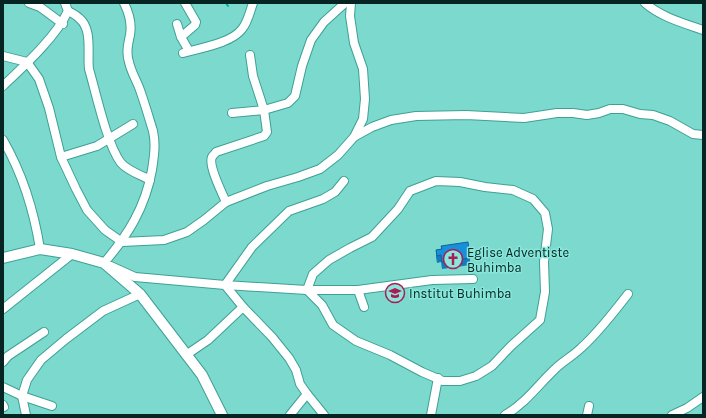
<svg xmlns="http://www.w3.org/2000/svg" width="706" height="418" viewBox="0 0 706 418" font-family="Karla,sans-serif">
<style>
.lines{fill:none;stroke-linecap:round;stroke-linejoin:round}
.stream{stroke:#04b0a2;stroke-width:2}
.minor-casing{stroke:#3fa095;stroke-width:10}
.tertiary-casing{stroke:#3fa095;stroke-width:12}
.minor{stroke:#fff;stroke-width:8}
.tertiary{stroke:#fff;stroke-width:10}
.wall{fill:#147bbc}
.building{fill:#178fdb;stroke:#106499}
.labels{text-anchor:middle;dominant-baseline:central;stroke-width:3;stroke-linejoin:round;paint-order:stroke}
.poi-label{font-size:13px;fill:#062522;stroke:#88e6da;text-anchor:start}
</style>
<rect width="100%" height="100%" fill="#7bd9cd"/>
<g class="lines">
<polyline class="stream" points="226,3 228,6"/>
<g class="minor-casing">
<g id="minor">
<polyline points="29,3 40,7 63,24"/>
<path d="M124,3C129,13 132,24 130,35C128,44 126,53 129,62C131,72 137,81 140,90C145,104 149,118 153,131C156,145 154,156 152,170C145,208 128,235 104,263L135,277L225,285L307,290H358L432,280L473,279"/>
<path d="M645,3C661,17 683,23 703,30"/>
<path d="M68,11C72,13 76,15 79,18C93,29 87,54 89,69C96,93 107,145 121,163C128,171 141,175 150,180"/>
<polyline points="177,24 181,37 189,51"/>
<polyline points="181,37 195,25 196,22 185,3"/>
<path d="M183,53C200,48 232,43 242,29C248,22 250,11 253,3"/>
<polyline points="3,56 27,62 39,79 49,108 61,157 76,189 87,210 105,230 122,242 164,240 187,232 204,220 226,202 267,186 298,177 320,169 338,155 354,137 363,119 365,99 363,69 354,43 350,16 351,3"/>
<path d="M3,86C24,66 56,37 68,11L65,3"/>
<polyline points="232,113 264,110 288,103 295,96 302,66 311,40 324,22 345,3"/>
<polyline points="354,137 372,127 391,120 416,116 466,115 524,118 557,113 573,113 587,115 599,113 610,109 623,109 640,114 653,115 670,121 693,134 703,135"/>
<path d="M3,140C22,173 34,211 40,249"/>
<polyline points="61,157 97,146 133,124"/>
<polygon points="436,181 460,182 485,187 513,190 533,199 545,213 548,229 544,262 545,292 540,320 511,346 492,366 476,376 460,381 443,381 422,372 390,355 356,341 333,325 322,305 307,290 313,274 329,260 350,248 372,237 398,209 410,191"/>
<path d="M226,202C222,193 208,165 212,157C213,155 215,154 216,152L264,136L267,132L264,110L253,76L250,55"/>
<polyline points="358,290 364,307"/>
<polyline points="3,309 72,254"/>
<polyline points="186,355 208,340 243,307"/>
<polyline points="3,362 8,356 44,332"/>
<polyline points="3,387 22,396 52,406"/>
<polyline points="3,405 4,407"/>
<polyline points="26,415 22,396 27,380 41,360 66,339 103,311 140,294"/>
<polyline points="290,415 307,394"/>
<polyline points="324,415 307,394 300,384 296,370 289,358 272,337 243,307 225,285 252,247 289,211 323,199 335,192 344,181"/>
<polyline points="431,415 438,378"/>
<path d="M505,415C526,403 538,385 555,369C563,361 573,356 581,348C599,332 613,313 628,294"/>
<polyline points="587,415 589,406"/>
<polyline points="672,415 687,408 703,397"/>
</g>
</g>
<g class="tertiary-casing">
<polyline id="tertiary" points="3,258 40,249 72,254 104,263 140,294 202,375 222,415"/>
</g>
<use href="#minor" class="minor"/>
<use href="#tertiary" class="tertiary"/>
</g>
<polygon class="wall" points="441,246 470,258 470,265 442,269 441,262 437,263 436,257 436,250 441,249"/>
<polygon class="building" points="468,242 470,258 442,262 441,255 437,256 436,250 442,249 441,246"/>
<defs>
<g id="church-ring" transform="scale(1)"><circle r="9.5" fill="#88e6da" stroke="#ac1c54" stroke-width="1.5"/><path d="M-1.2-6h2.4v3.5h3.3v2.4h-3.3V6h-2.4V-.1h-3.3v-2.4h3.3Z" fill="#ac1c54"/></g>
<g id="school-ring" transform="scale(1)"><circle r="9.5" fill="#88e6da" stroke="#ac1c54" stroke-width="1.5"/><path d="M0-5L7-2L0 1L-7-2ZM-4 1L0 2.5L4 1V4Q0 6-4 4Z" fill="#ac1c54"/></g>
</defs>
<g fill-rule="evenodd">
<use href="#church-ring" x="453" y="259"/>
<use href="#school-ring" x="395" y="293"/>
</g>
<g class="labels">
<g class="poi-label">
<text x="467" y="252">Eglise Adventiste<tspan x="467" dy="15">Buhimba</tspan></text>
<text x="409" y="293">Institut Buhimba</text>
</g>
</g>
<rect width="706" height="418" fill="none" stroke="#062522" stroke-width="8"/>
</svg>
